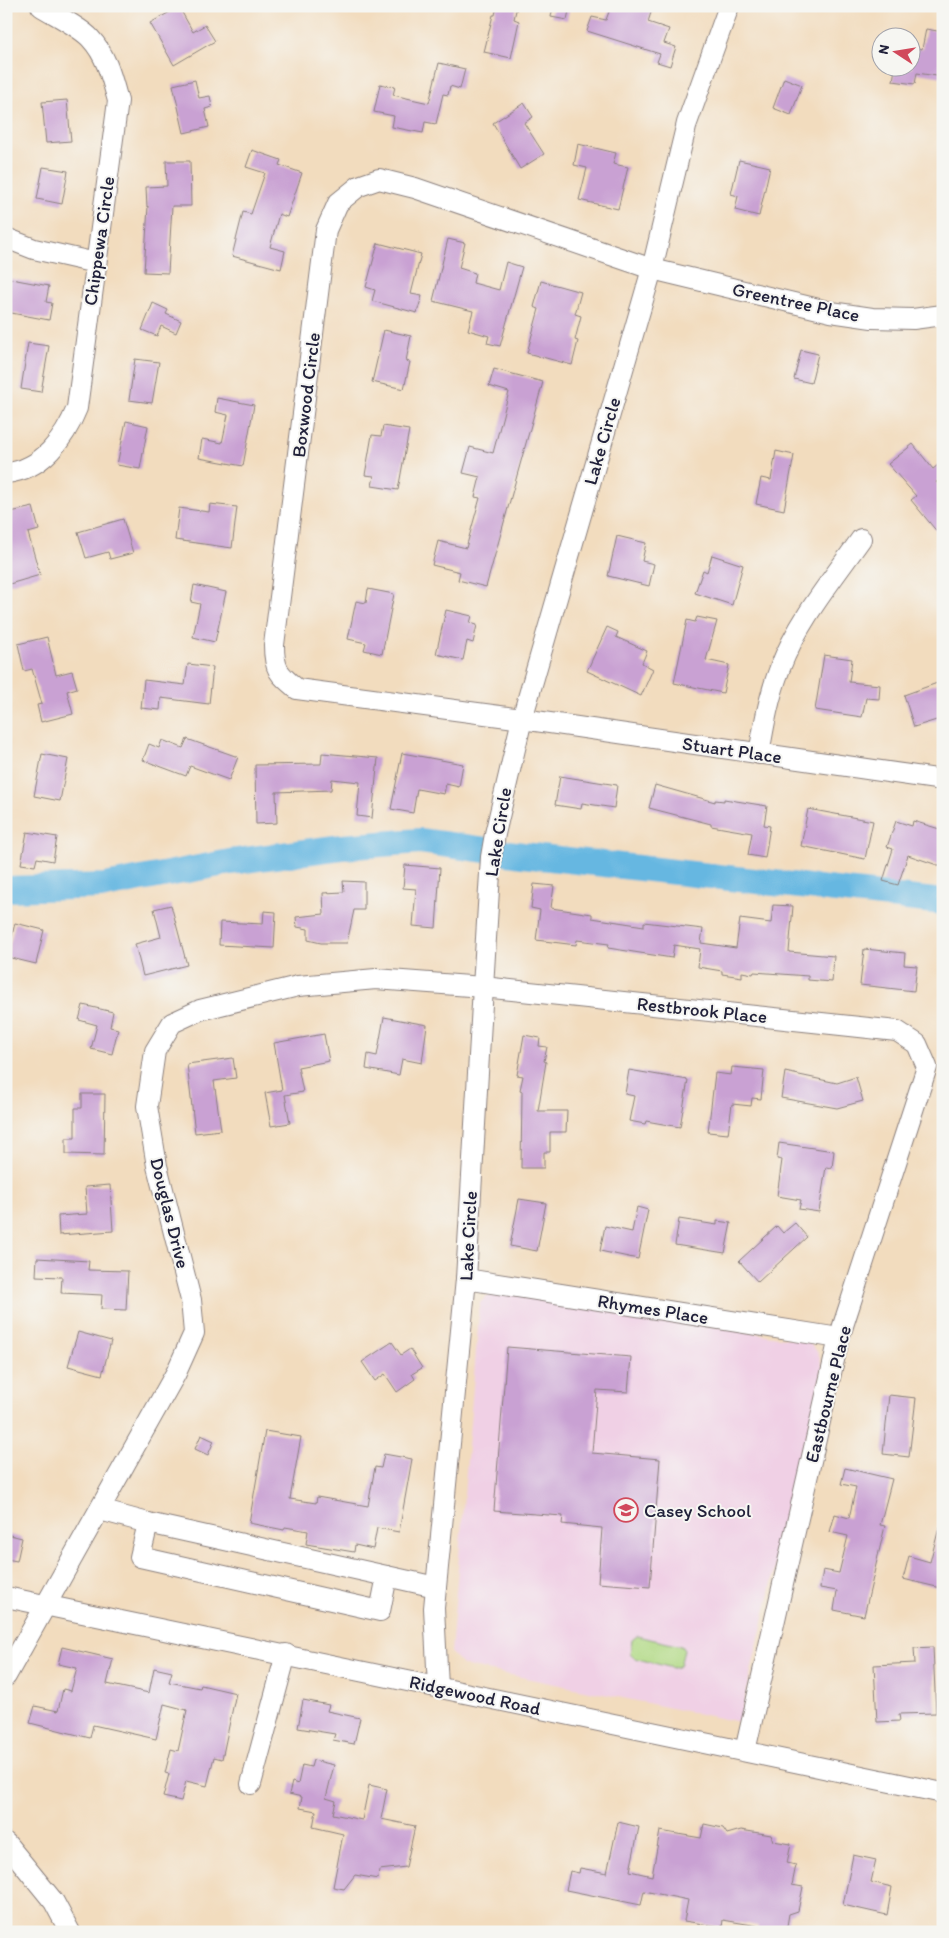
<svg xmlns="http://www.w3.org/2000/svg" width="949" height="1938" viewBox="0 0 949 1938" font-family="Itim,sans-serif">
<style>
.built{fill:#f0d0e5}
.green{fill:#b1d984;stroke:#6a7e60}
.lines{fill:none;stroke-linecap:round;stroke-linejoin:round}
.river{stroke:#66b7e1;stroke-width:26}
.building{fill:#c9a1d3}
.minor-casing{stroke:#8a7f7c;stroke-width:22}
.minor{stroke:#fff;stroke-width:20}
.labels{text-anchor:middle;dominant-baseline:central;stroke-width:4;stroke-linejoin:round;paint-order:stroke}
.street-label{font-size:19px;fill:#22223b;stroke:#f6f6f2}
.poi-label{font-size:19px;fill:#22223b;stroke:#f6f6f2;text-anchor:start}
</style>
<rect width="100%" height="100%" fill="#f6f6f2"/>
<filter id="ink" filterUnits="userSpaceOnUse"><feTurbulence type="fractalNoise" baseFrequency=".02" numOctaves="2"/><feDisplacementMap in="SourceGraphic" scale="10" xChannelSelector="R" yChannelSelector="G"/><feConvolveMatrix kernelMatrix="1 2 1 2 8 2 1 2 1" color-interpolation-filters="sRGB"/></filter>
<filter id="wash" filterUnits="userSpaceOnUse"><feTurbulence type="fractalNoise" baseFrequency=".0096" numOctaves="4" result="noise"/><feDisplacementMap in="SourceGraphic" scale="20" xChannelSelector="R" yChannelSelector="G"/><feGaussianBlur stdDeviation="1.12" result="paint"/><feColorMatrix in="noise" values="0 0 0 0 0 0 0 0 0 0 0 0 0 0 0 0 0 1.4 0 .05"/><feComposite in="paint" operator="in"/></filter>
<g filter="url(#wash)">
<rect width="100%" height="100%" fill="#f2dcbe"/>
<polygon class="built" points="508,1291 808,1342 818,1352 823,1368 739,1722 462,1665 451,1653 480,1303 487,1296"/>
<polygon class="green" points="637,1636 681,1646 684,1650 680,1666 673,1668 634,1658 630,1654 632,1640"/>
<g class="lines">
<polyline class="river" points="6,889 105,886 230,862 342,847 420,841 523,855 943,902"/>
</g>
<g id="blocks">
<g class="building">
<polygon points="497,6 517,6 514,19 519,21 511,58 484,52 493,15 495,15"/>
<polygon points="553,6 570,6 567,20 551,17"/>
<polygon points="611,6 653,6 648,22 669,29 664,43 676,47 670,66 657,62 660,54 587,31 592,17 606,20"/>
<polygon points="179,7 193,32 205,25 215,41 174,65 150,23"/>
<polygon points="926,29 943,32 943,77 917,73 915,84 893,81 895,68 912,68 912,47 922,49"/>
<polygon points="439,63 465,69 460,89 450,86 448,95 443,94 436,124 425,122 423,133 392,127 394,116 374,112 380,84 395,87 393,95 429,103"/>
<polygon points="784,78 802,85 791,115 773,108"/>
<polygon points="195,80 199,98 210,96 212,107 205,109 209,127 184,133 173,85"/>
<polygon points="67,100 71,141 46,143 42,102"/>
<polygon points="524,103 533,117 524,123 544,154 520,169 493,123"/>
<polygon points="578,144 616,153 613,164 628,167 618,209 579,200 587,168 574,165"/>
<polygon points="252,150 281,160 279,165 302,173 287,217 279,214 270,247 285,251 281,269 232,256 243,212 251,214 265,173 246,167"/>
<polygon points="739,160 770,167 759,216 735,210 738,196 731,194"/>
<polygon points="166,161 190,161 191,206 172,206 168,273 144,272 148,206 147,207 146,187 167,186"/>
<polygon points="43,167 68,171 62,204 37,199"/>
<polygon points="448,239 465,243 459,268 475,273 473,283 499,290 506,262 522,267 500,346 487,343 489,336 468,330 473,311 433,301"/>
<polygon points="378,243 421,254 411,294 422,296 417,313 372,301 375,290 366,287"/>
<polygon points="6,278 49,286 46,302 52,303 49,320 6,312"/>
<polygon points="541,281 581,292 575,314 581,316 575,340 578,341 572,365 527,353 539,309 534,307"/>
<polygon points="153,303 168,310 166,314 181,321 176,333 161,326 157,336 142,330"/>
<polygon points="384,330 411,336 406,361 410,362 404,389 372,382"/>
<polygon points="28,343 49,346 41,392 21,389"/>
<polygon points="801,350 818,354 811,383 794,379"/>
<polygon points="135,359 159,362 152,403 129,400"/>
<polygon points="494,369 543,382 486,587 458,580 460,572 432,565 438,541 466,548 480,498 475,497 480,477 463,473 470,447 493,453 509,392 489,386"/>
<polygon points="217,398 254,405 243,466 199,458 202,439 222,443 228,415 215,412"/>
<polygon points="126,421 148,426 140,469 117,465"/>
<polygon points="383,426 409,430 398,490 372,486 374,476 365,475 372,435 381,436"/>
<polygon points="913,444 933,469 943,461 943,477 936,482 943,490 943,539 911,500 916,496 888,464"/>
<polygon points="776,451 794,455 784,510 756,504 761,478 771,480"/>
<polygon points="210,504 237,507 232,548 175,540 179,508 209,512"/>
<polygon points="33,507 39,530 28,533 40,575 6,585 6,513"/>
<polygon points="123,519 133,553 110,559 108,552 86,558 78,532"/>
<polygon points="617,536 646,543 642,561 654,564 649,586 608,576"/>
<polygon points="712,555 743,565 732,605 695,593 703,570 707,572"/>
<polygon points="194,585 226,592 215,642 193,637 200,604 191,602"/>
<polygon points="368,589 394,594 382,654 364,650 366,643 348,639 356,601 366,603"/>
<polygon points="446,610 472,616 470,623 477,625 473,643 467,641 463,660 436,654"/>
<polygon points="697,617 717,621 706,660 729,665 723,693 674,683 687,620 695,622"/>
<polygon points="607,627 618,632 616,637 647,651 642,663 653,669 641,696 587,671"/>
<polygon points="47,637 56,675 72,671 77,688 67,691 73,714 41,722 37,705 42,704 32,669 24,671 18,644"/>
<polygon points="824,655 852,659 849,682 880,685 879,699 866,698 862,717 815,710"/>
<polygon points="188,664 213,667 209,704 161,698 160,710 141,708 144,680 185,685"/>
<polygon points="940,682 943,689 943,718 914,727 904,695"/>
<polygon points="187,739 238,757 229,780 190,766 186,776 143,760 149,744 159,748 162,740 183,748"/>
<polygon points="322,753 378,758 372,818 357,816 360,782 332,779 331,790 276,792 277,823 256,824 255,765 321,764"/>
<polygon points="402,753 463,764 459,787 446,784 444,794 417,789 413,813 391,809"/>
<polygon points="42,754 68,759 60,801 34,796"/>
<polygon points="560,776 617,785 614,808 582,803 581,809 555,805"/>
<polygon points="655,785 715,802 715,800 724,801 724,799 767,806 764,825 770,826 765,858 748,855 752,833 711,826 711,824 649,808"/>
<polygon points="808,809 873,821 865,859 801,846"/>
<polygon points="896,821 912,826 913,821 943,830 943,867 908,855 898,885 883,881 893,849 887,847"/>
<polygon points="27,832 57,837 53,861 37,858 35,866 21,864"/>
<polygon points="405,865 440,868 436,928 413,926 416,889 403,888"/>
<polygon points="343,881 364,882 364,910 354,910 347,943 321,943 308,940 308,929 297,927 296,917 324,914 323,893 344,892"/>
<polygon points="534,884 554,886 551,908 592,914 592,918 644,926 644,922 703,929 701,943 736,948 740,919 771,923 773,905 793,906 789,952 834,956 832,982 808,980 808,976 754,972 753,974 742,972 742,977 722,974 722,971 698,967 700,949 674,945 672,958 608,948 609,944 577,940 576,945 536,940 540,910 531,908"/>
<polygon points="171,905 187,965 143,976 135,944 161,937 154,909"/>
<polygon points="264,911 276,912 274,948 219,945 220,922 263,924"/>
<polygon points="15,923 44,930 36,964 7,957"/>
<polygon points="864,949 905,953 904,965 917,966 914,991 860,985"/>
<polygon points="83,1005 113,1012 110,1027 118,1029 112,1054 91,1049 97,1025 79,1020"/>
<polygon points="384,1017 427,1025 422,1063 402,1059 399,1075 366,1069 368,1054 377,1056"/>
<polygon points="324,1034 329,1061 298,1067 303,1092 285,1095 290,1123 271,1126 265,1093 282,1090 274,1043"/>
<polygon points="524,1035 540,1038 539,1046 547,1047 544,1061 546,1062 538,1111 567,1111 566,1132 550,1132 550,1152 544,1152 544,1168 521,1168 522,1091 520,1090 523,1076 517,1075"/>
<polygon points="233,1058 236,1078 214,1081 221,1130 195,1133 187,1064"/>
<polygon points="732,1067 764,1070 761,1099 752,1098 751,1106 732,1104 728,1134 708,1132 715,1073 731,1075"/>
<polygon points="629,1070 688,1080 680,1127 646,1121 645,1124 629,1121 634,1096 625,1094"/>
<polygon points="785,1072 837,1083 856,1077 863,1101 837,1108 781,1098"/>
<polygon points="82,1094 105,1094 104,1155 66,1154 66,1138 75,1138 75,1108 82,1108"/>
<polygon points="779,1143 834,1151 832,1168 826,1167 819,1212 799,1209 801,1200 777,1196 782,1160 777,1159"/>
<polygon points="110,1185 113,1231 59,1235 58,1216 87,1214 85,1187"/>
<polygon points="519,1199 546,1203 537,1251 510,1246"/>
<polygon points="637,1207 648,1210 638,1259 600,1251 605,1226 632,1232"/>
<polygon points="679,1219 717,1225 717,1221 731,1223 725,1253 675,1245"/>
<polygon points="795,1223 807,1237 758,1282 739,1261 777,1226 783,1233"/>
<polygon points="37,1258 89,1261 88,1270 128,1271 126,1310 101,1309 102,1295 61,1293 62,1277 36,1276"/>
<polygon points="78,1332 111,1341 102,1375 68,1366"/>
<polygon points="392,1342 401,1355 410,1349 422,1368 412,1374 415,1379 397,1392 385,1374 375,1381 362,1362"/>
<polygon points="507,1347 631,1357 628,1392 597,1390 592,1453 660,1459 650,1587 598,1583 602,1528 562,1524 563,1516 494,1511"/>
<polygon points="889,1395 916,1398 909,1457 883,1454"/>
<polygon points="265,1431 301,1437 290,1499 316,1503 317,1497 368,1506 375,1467 381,1468 384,1454 412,1459 399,1532 377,1528 373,1549 355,1545 354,1552 306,1544 308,1531 285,1527 284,1530 249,1523"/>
<polygon points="201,1435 214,1441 208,1455 195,1449"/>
<polygon points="845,1468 892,1479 880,1525 885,1526 864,1616 834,1610 837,1591 820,1588 823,1570 839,1573 848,1536 830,1532 835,1514 849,1518 856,1487 841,1484"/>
<polygon points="939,1528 943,1529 943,1580 941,1588 903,1579 909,1556 930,1562"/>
<polygon points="6,1534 22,1538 17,1561 6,1559"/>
<polygon points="62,1647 113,1659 107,1684 149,1693 154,1668 172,1672 169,1682 200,1688 201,1685 236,1693 222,1759 214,1757 207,1786 186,1781 181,1801 163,1797 169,1774 165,1773 171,1749 178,1751 187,1710 164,1704 156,1739 93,1725 90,1738 30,1723 35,1706 58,1711 63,1689 71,1691 77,1668 58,1664"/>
<polygon points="933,1647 936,1713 899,1714 900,1721 877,1722 874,1665 915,1663 914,1648"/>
<polygon points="303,1700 329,1705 327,1711 360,1718 354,1744 333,1740 335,1734 298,1728"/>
<polygon points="313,1760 334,1765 326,1798 336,1801 333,1814 362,1820 369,1785 387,1789 381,1819 415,1826 406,1867 379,1870 378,1879 355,1875 344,1889 333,1887 343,1834 313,1827 316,1811 300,1808 302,1797 289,1794 292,1782 298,1784 302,1765 311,1767"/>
<polygon points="618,1822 639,1827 630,1871 652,1876 660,1831 701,1838 704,1824 723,1828 727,1834 741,1830 771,1835 773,1841 791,1844 787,1863 796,1865 792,1885 803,1887 798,1911 789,1914 786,1932 756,1932 758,1926 723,1920 722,1927 684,1921 688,1900 644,1891 641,1905 566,1890 570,1871 579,1873 580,1868 607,1873"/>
<polygon points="853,1855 876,1860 871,1882 892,1887 887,1915 843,1905"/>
</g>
</g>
</g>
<g filter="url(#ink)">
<use href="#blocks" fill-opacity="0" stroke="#8a7f7c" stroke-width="1"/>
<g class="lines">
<g class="minor-casing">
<g id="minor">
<polyline points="6,238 34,249 96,263"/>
<path d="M943,315L913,319L872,318L831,312L652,269L415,188L379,179L359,186L338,203L326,230L274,645C274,670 279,674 297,689L522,719L943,780"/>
<path d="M6,473C42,470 65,438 77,408L118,101C112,79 107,56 90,38C80,27 55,15 41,6"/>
<path d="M759,754C764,725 769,696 780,668C798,621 832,580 861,539"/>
<polyline points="466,1279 839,1338"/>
<polyline points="100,1510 148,1523 436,1587"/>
<polyline points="148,1523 140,1557 380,1611 387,1576"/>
<polyline points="6,1597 943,1793"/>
<polyline points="6,1676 176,1373 194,1333 191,1300 157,1166 147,1106 155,1051 172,1023 200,1010 298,986 376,979 483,987 897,1031 917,1044 927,1067 839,1338 745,1751"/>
<polyline points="438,1687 434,1608 466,1279 483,987 491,857 495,834 522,719 652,269 687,123 729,6"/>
<polyline points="251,1784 286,1654"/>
<polyline points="6,1843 54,1902 70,1932"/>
</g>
</g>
<use href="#minor" class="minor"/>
</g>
</g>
<defs>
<g id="school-ring" transform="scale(1.25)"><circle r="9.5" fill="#f6f6f2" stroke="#d1495b" stroke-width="1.5"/><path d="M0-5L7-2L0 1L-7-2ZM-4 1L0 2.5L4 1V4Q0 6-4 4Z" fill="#d1495b"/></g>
</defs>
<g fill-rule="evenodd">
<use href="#school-ring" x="626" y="1510"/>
</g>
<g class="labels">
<g class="street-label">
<text transform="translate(99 241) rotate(-82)">Chippewa Circle</text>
<text transform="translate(796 302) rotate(12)">Greentree Place</text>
<text transform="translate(306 395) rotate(-83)">Boxwood Circle</text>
<text transform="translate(602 441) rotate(-74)">Lake Circle</text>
<text transform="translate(732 750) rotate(8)">Stuart Place</text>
<text transform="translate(498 832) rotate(-81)">Lake Circle</text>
<text transform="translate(702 1010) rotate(6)">Restbrook Place</text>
<text transform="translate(170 1213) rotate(76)">Douglas Drive</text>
<text transform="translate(468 1236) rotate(-87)">Lake Circle</text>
<text transform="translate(653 1309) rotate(9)">Rhymes Place</text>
<text transform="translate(828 1394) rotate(-76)">Eastbourne Place</text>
<text transform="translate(475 1695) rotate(12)">Ridgewood Road</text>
</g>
<g class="poi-label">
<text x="644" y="1510">Casey School</text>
</g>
</g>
<rect width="949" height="1938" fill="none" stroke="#f6f6f2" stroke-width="25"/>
<g transform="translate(896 52) rotate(282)"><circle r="24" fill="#f6f6f2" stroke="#a1a1a9"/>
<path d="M0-4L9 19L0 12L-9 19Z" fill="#d1495b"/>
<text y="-8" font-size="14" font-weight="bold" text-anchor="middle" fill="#22223b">N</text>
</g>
</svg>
